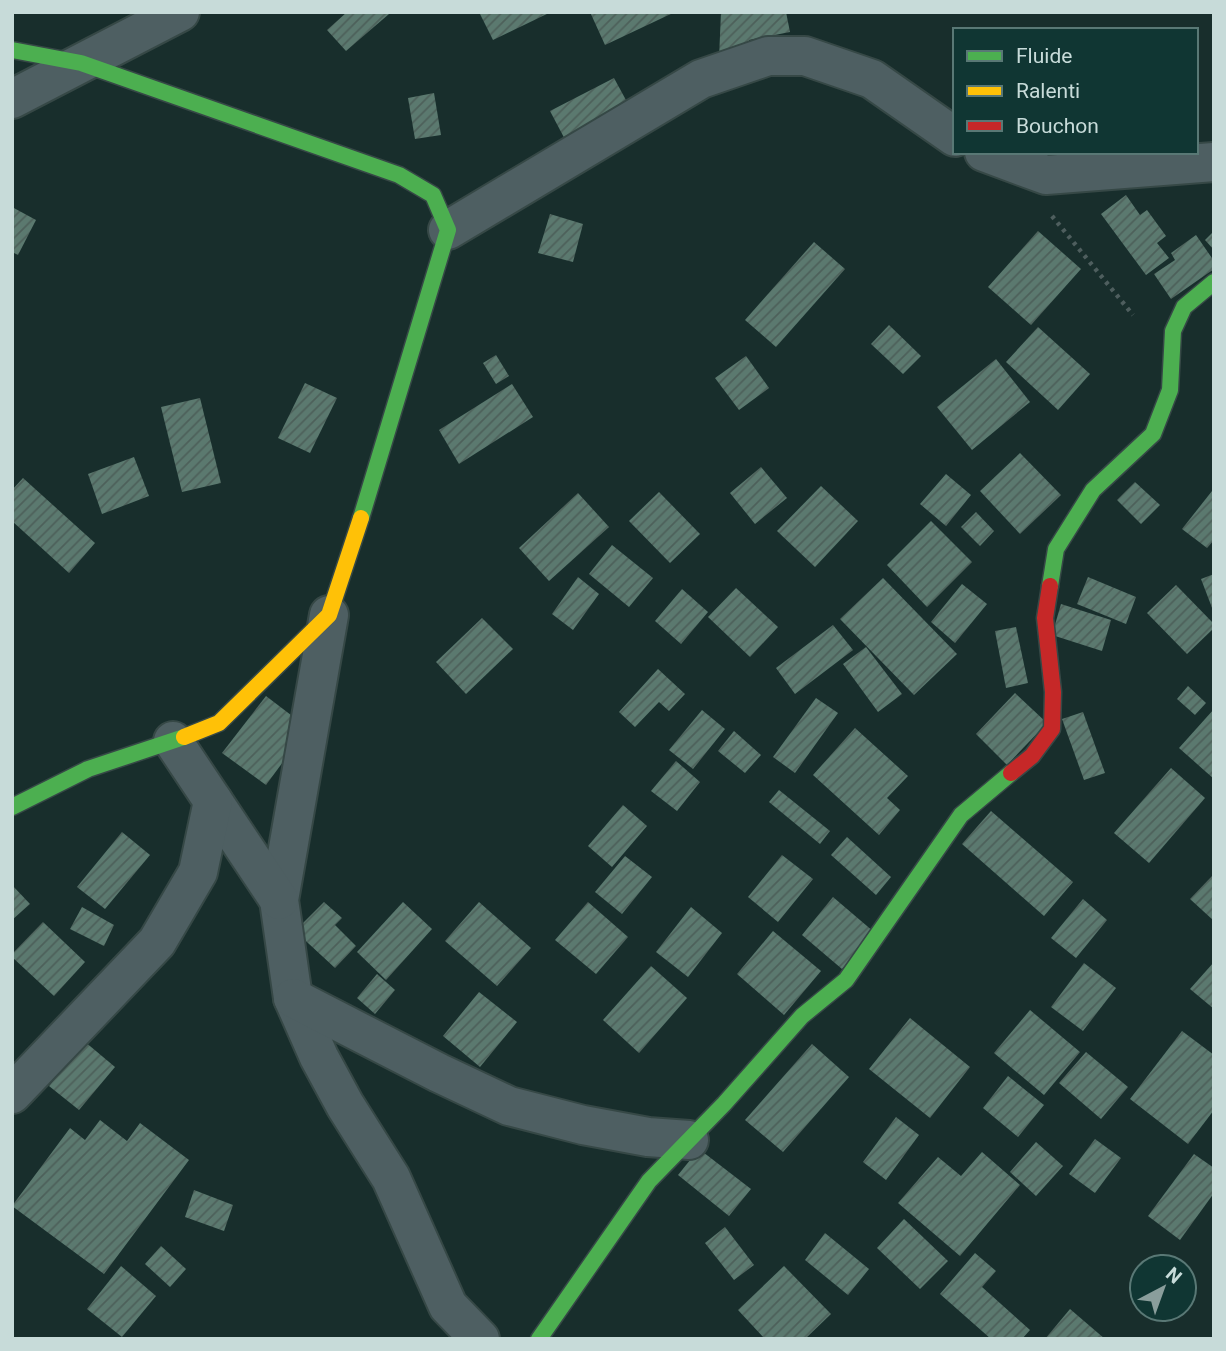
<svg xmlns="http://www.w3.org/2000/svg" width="1226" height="1351" viewBox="0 0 1226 1351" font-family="Roboto,sans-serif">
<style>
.building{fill:url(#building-hatch)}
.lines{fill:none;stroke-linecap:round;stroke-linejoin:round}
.street-casing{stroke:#364846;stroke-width:42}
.fast-casing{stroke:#364846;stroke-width:19}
.slow-casing{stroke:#364846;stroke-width:19}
.jam-casing{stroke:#364846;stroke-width:19}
.path{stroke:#4e5e5e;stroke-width:4.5;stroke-dasharray:3.5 5;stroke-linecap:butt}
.street{stroke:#4e5f62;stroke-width:38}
.fast{stroke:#4caf50;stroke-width:16}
.slow{stroke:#ffc107;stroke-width:16}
.jam{stroke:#c62828;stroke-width:16}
</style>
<defs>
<pattern id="building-hatch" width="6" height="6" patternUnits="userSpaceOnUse" patternTransform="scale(1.75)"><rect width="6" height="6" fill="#5b796f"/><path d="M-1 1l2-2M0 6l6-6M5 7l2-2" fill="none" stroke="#4d605a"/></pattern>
</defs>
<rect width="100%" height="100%" fill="#182e2c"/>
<g class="building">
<polygon points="347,12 387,12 389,14 346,51 327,30"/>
<polygon points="479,12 551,12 493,40"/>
<polygon points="590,12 675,12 605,45"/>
<polygon points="721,12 786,12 790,32 749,40 749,60 719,58"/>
<polygon points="614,78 633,113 569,147 550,111"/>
<polygon points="434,93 441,135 415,139 408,98"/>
<polygon points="1126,195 1140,215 1147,210 1166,236 1157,243 1169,258 1146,275 1101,214"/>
<polygon points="12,207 36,220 18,255 12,252"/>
<polygon points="550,214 583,224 573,262 538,253"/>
<polygon points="1038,231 1081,269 1031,325 988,287"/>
<polygon points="1214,231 1214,250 1205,240"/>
<polygon points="1196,235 1214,261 1214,269 1171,299 1154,274 1175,260 1171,253"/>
<polygon points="814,242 845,269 776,347 745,320"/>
<polygon points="889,325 921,356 903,374 871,344"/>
<polygon points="1038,327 1090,374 1058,410 1006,362"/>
<polygon points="496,355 509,376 496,384 483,363"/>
<polygon points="746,356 769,388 739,410 715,378"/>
<polygon points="996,359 1030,402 972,450 937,407"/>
<polygon points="305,383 337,398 310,453 278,438"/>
<polygon points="512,384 533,417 459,464 439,430"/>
<polygon points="200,398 221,483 182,492 161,407"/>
<polygon points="1020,453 1061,495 1020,534 980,491"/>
<polygon points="134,457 149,496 102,514 88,474"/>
<polygon points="761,467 787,498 755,524 730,493"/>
<polygon points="946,474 971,495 946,526 920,504"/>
<polygon points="23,478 95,543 69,573 12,521 12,490"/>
<polygon points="1135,482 1160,505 1141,524 1117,500"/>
<polygon points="821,486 858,521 815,567 777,531"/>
<polygon points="1212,491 1214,493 1214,540 1207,548 1182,529"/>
<polygon points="659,492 700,534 670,563 629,521"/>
<polygon points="578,493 609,527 549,581 519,548"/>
<polygon points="976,512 994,531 980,546 961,527"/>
<polygon points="931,521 972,562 927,607 887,565"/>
<polygon points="612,545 653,578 629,607 589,574"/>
<polygon points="1214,574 1214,613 1201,579"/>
<polygon points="578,577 599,594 573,630 552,614"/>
<polygon points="1088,577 1136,597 1126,624 1077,604"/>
<polygon points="883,578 957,654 914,695 840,619"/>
<polygon points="962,584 987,604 955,643 931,622"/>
<polygon points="1176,585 1214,624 1214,628 1187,654 1147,613"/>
<polygon points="736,588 778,627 750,657 708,617"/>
<polygon points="682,589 708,612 681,644 655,621"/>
<polygon points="1061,604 1111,620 1102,651 1052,635"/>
<polygon points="482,618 513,649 466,694 436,662"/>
<polygon points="833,625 853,650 795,694 776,668"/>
<polygon points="1016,627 1028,683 1006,688 995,631"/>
<polygon points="866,647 902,694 878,712 843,664"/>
<polygon points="658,669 685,694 669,711 659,702 635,727 619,712"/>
<polygon points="1188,686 1206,703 1195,715 1177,699"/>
<polygon points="1015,693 1047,723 1007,765 976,734"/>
<polygon points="266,696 308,728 266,785 222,753"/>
<polygon points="816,698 838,713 795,773 773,757"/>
<polygon points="1214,709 1214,779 1179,748"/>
<polygon points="702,710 725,729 693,769 669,750"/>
<polygon points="1083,712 1105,773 1084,780 1062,719"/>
<polygon points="855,728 908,776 887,798 900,810 879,835 813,775"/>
<polygon points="734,731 761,755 745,773 718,751"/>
<polygon points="676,761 700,782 677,811 651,791"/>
<polygon points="1171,768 1205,798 1149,863 1114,833"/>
<polygon points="779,790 830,831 820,844 769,802"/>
<polygon points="623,805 647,826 612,867 588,846"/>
<polygon points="991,811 1073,882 1044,916 962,844"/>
<polygon points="122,832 150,855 105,909 77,887"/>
<polygon points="847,837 891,877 876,895 831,855"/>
<polygon points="782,855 813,879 778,922 748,897"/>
<polygon points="625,856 652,877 622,914 595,892"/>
<polygon points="1214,874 1214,921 1190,899"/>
<polygon points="12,885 30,904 12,920"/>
<polygon points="833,897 874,932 842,969 802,935"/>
<polygon points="1083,899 1107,920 1076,958 1051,938"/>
<polygon points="324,902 342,918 335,925 356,946 335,968 295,931"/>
<polygon points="403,902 432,929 386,980 357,952"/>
<polygon points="479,902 531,948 497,986 445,941"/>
<polygon points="588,902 628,937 596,974 555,940"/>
<polygon points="82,907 114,925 104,946 70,929"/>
<polygon points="691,907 722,933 688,977 656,952"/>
<polygon points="43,922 85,962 54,996 12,957 12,954"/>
<polygon points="773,931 821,971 784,1015 737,974"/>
<polygon points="1214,962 1214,1009 1190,989"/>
<polygon points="1084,963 1116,988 1083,1031 1051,1007"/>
<polygon points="651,966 687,998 639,1053 603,1020"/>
<polygon points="377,974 395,990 375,1014 357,998"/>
<polygon points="479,992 517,1022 480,1067 443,1036"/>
<polygon points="1030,1010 1080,1052 1044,1095 994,1053"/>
<polygon points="910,1018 970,1067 930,1118 869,1069"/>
<polygon points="1182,1031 1214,1055 1214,1110 1188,1144 1130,1099"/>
<polygon points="84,1041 115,1067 79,1110 49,1086"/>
<polygon points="812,1044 849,1077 783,1152 745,1120"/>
<polygon points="1086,1052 1128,1087 1101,1119 1059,1083"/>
<polygon points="1008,1076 1044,1105 1018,1137 983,1108"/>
<polygon points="896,1117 919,1135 886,1180 863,1162"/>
<polygon points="100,1120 127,1141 140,1123 189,1160 104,1274 12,1206 70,1128 85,1140"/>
<polygon points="1095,1139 1121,1158 1095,1193 1069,1174"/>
<polygon points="1036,1142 1063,1166 1036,1196 1010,1172"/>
<polygon points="699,1149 751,1189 729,1216 678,1175"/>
<polygon points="982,1152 1020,1185 960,1256 898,1203 938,1157 961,1176"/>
<polygon points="1194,1154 1214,1168 1214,1193 1180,1240 1148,1216"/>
<polygon points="194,1190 233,1205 224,1231 185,1217"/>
<polygon points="904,1219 948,1261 920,1289 877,1248"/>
<polygon points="725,1227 754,1265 734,1280 705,1243"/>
<polygon points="825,1233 869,1269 848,1295 805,1260"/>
<polygon points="161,1246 186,1269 170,1287 145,1264"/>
<polygon points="975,1253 996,1271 982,1287 1030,1330 1022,1339 991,1339 940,1294"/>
<polygon points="121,1266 156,1296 122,1337 87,1309"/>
<polygon points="784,1266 831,1314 805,1339 765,1339 738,1310"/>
<polygon points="1070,1309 1105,1339 1045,1339"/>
</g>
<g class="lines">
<g class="street-casing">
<g id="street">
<polyline points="12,99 180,12"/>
<polyline points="984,152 1046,175 1214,162"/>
<polyline points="448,230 701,79 768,56 805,56 872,79 955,137"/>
<polyline points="329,615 279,900 293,998 319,1057 345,1105 391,1178 448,1306 480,1339"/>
<polyline points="213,801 279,900"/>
<polyline points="293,998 439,1073 509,1106 583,1125 648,1137 689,1140"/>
<polyline points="12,1094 157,942 198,872 213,801 173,741"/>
</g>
</g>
<g class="fast-casing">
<g id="fast">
<polyline points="12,50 81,63 399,175 433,195 448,230 361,518"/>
<polyline points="1050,586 1056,549 1093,490 1153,434 1170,390 1173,331 1184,307 1214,282"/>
<polyline points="12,807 88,769 184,737"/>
<polyline points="539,1339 649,1181 724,1104 802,1016 846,980 961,815 1011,773"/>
</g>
</g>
<g class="slow-casing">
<polyline id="slow" points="184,737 219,723 329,615 361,518"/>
</g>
<g class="jam-casing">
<polyline id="jam" points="1011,773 1032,756 1052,729 1053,692 1045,618 1050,586"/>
</g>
<polyline class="path" points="1052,216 1133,315"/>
<use href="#street" class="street"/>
<use href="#fast" class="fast"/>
<use href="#slow" class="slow"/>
<use href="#jam" class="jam"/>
</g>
<rect width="1226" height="1351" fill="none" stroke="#c7dbd9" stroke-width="28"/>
<rect x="953" y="28" width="245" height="126" fill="#103633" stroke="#597875" stroke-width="2"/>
<rect x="967" y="51" width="35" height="10" fill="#4caf50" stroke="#597875" stroke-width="2"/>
<text x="1016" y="63" font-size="21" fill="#c7dbd9">Fluide</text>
<rect x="967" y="86" width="35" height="10" fill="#ffc107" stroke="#597875" stroke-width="2"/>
<text x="1016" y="98" font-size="21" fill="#c7dbd9">Ralenti</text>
<rect x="967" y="121" width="35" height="10" fill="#c62828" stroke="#597875" stroke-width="2"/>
<text x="1016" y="133" font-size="21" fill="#c7dbd9">Bouchon</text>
<g transform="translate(1163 1288) rotate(41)"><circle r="33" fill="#103633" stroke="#597875" stroke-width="2"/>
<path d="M0-5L12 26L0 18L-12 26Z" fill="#8a9e9c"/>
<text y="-10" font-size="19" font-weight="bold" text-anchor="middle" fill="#c7dbd9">N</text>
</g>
</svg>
